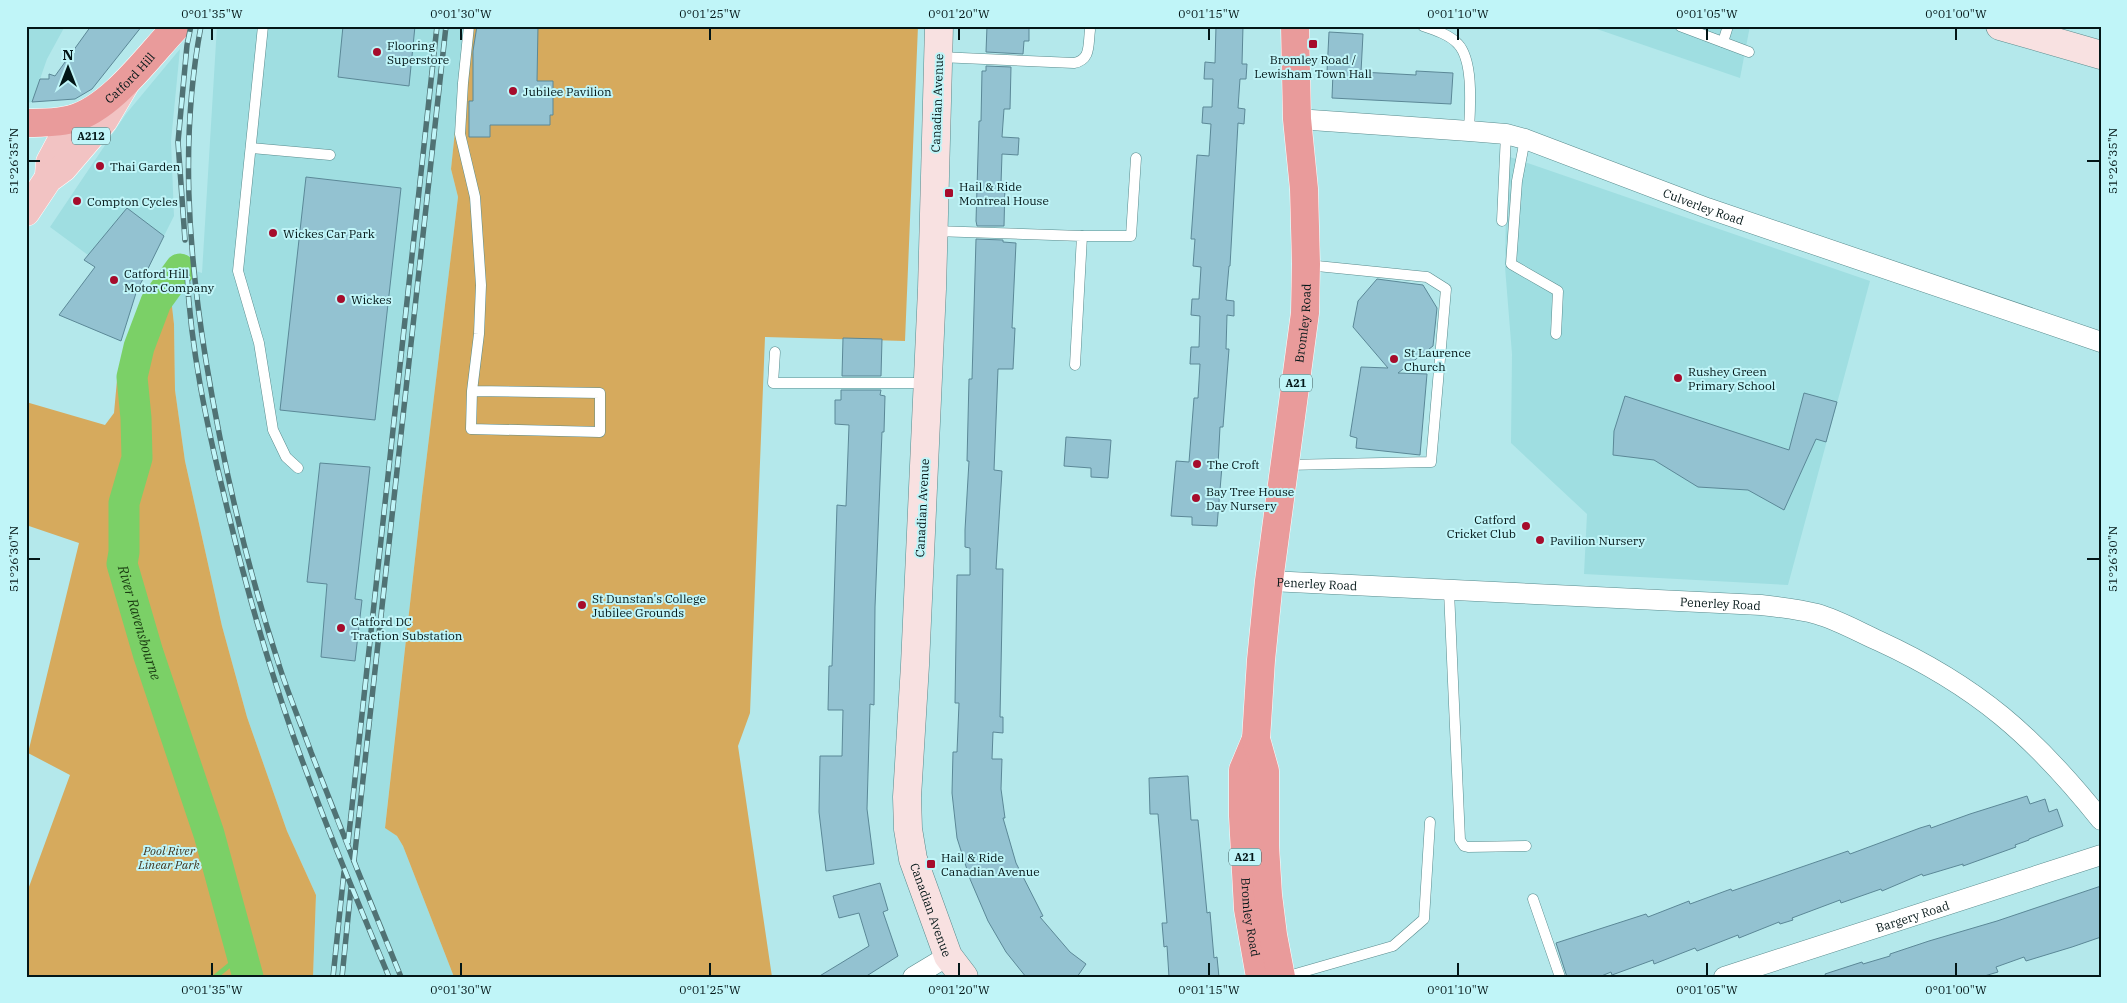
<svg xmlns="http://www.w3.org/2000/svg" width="2127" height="1003" viewBox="0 0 2127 1003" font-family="'IBM Plex Serif',serif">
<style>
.built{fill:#9fdee1}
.green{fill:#d6aa5d}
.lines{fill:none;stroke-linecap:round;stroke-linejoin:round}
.stream{stroke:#7bd067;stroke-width:5}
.river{stroke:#7bd067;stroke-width:31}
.building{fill:#93c2d1;stroke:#5b8897}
.lane-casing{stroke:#598b8d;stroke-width:11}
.street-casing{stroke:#598b8d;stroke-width:21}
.secondary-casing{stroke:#598b8d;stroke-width:29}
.primary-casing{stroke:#fff;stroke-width:29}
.highway-casing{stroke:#fff;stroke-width:29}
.lane{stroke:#fff;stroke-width:10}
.street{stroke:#fff;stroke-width:20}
.secondary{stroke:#f8e1e1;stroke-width:28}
.primary{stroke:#f2c3c3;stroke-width:28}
.highway{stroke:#e99b9b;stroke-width:28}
.rail-casing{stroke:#507274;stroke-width:5.5}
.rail{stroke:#c0f5f8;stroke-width:4;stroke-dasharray:11;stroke-linecap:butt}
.ticks{fill:none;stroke:#031617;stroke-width:2}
.poi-dot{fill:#a60c2c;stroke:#c0f5f8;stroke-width:2}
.labels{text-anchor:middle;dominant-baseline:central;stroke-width:4;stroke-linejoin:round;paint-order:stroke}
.shield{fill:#c0f5f8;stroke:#3c595a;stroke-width:1}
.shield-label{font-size:11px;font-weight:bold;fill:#031617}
.poi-label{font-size:12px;fill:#031617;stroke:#c0f5f8;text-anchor:start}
.street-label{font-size:12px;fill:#031617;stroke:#c0f5f8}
.park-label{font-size:12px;font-style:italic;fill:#42351f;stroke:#c0f5f8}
.water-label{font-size:14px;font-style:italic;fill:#1a3b11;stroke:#c0f5f8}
.neatline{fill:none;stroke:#031617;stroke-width:2}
.ticks-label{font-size:12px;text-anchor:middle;fill:#031617}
</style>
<rect width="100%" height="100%" fill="#b4e8eb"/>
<g class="built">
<polygon points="26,26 65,26 47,59 32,102 26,103"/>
<polygon points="217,26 466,26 451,169 458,197 422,496 385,827 397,836 403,846 454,977 313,977 316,895 287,831 247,717 222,626 185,461 175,390 174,324 167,262 202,273"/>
<polygon points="1588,26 1750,26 1740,78"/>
<polygon points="180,49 171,141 174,216 164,236 127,208 88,255 50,227 126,114"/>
<polygon points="1507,156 1870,281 1788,585 1584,574 1587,514 1511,443 1512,354 1505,267"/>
</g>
<g class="green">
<polygon points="466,26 918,26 905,341 765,337 750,713 738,746 772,977 454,977 403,846 397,836 385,828 422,496 458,197 451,169"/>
<polygon points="167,262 174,324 175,390 185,461 222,626 247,717 287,831 316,895 313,977 26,977 26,895 70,775 28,753 79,543 26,525 26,402 105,425 114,413 117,380 130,337"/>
</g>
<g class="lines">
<polyline class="stream" points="215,977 242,955"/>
<path class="river" id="s1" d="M180,269L156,302L139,347L132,377L136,418L137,458L124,503V552L122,564L148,653L209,834L248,977"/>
</g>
<g class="building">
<polygon points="91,26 142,26 92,89 75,99 32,102 40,79 49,79 49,74 55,76"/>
<polygon points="343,26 415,26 409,86 338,77"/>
<polygon points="477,26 538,26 537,81 553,81 553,115 550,115 550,125 490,125 490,137 469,137 469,101 473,101 473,51"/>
<polygon points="987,26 1029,26 1029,41 1024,41 1023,54 986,52"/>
<polygon points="1216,26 1243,26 1242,64 1247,64 1246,79 1240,79 1238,108 1245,109 1244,124 1238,123 1230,266 1229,266 1226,300 1234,301 1234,316 1227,315 1226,349 1229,349 1223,427 1220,427 1218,465 1222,466 1217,526 1192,525 1192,517 1171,516 1176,461 1189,462 1194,398 1198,398 1200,364 1190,364 1191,347 1199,347 1200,316 1191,315 1192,299 1199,299 1201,267 1193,266 1195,239 1191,239 1197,155 1209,156 1211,124 1202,123 1203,107 1212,107 1213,79 1204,79 1205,62 1215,63"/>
<polygon points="1329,32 1363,34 1361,72 1416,75 1416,71 1453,73 1451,104 1332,98 1333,72 1327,72"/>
<polygon points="986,66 1011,67 1010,109 1004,109 1002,137 1019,138 1018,155 1002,154 1001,184 1005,184 1004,226 977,226 976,221 979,121 981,121 982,71 986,71"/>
<polygon points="306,177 401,188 375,420 280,410"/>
<polygon points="127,208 164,236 136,293 121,341 59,315 95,267 84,260"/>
<polygon points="976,239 1003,240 1003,242 1016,243 1012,328 1015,328 1013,369 998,369 994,470 1002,471 996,569 1003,569 1000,717 1003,717 1003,733 993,732 992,759 1002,759 1001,789 1005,818 1003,818 1016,863 1043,916 1040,917 1070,952 1086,964 1077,977 1026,977 1006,952 988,921 970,879 957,838 952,793 953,752 957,752 959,703 955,703 957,575 970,575 970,548 965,547 965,530 969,461 967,461 969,379 972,379"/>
<polygon points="1377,279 1423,285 1437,308 1433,346 1398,373 1427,374 1420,455 1356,448 1357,438 1350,436 1361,367 1388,368 1353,327 1358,301"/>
<polygon points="843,338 882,339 881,376 842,376"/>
<polygon points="841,390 881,390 880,395 885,396 884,432 882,432 875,607 874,705 870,704 867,809 874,864 826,871 819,812 820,756 842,756 843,710 828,710 829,666 832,666 837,505 846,506 849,425 835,424 835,400 841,400"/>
<polygon points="1804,393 1837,402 1826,442 1816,439 1784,510 1748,490 1698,487 1654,460 1613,455 1614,431 1625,396 1789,450"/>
<polygon points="1066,437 1111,440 1108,478 1091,477 1091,468 1064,466"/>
<polygon points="320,463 370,467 355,599 362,600 355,661 321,657 327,584 307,582"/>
<polygon points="1188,776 1191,820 1198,820 1207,913 1210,912 1214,958 1217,957 1219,977 1169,977 1167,946 1164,947 1162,923 1167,923 1158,814 1150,814 1149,778"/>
<polygon points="2027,796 2030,804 2045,799 2049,812 2057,809 2063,826 2029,839 2029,840 2015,845 2016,847 1963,866 1963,864 1923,876 1922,874 1882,891 1881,889 1841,903 1840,900 1792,918 1793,920 1780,924 1779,922 1739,938 1738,935 1697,951 1695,948 1654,964 1653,960 1612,975 1611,972 1599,977 1567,977 1556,943 1646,914 1648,917 1689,901 1690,904 1731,889 1732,891 1848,851 1850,854 1920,828 1930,825 1931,828 1970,814"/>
<polygon points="880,883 888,910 883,912 898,956 865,977 818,977 869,946 859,913 839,918 833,896"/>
<polygon points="2101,886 2101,937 2072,947 2026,961 2024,957 1996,967 1998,972 1981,977 1826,977 1825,974 1862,962 1863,964 1890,956 1890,954 1929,941 1997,921"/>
</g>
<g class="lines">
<g class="lane-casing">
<g id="lane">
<polyline points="263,26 238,271 259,343 273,430 286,457 298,468"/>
<polyline points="469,26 463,83 460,134 475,197 481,285 479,334 472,391 471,429 600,432 600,393 472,391"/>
<path d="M1423,26C1435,30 1450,35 1458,44C1474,61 1470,108 1469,131"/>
<polyline points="1680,26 1749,52"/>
<polyline points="1723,42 1728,26"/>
<path d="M939,57L1074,63C1091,60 1088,45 1090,30"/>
<polyline points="1525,139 1517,181 1511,264 1558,291 1556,334"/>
<polyline points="251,148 330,155"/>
<polyline points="1502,221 1506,134"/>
<polyline points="934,231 1082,236 1075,365"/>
<polyline points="1082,236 1131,236 1136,158"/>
<polyline points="775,352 773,383 927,383"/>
<polyline points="1285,465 1431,462 1446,289 1427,277 1307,265"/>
<polyline points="1449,591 1460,840 1464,846 1468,847 1526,846"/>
<polyline points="1533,899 1560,977"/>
<polyline points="1285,977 1393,946 1424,919 1430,822"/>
</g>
</g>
<g class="street-casing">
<g id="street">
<path id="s2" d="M1297,119L1469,131L1506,134L1525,139L1707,208L2101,342"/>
<path id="s3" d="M1269,581L1761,605C1779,607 1798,609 1817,614C1838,620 1859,632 1879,641C1977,686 2034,736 2101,820"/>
<polyline points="913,977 948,956"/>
<path id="s4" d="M1724,977L2101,855"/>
</g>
</g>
<g class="secondary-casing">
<g id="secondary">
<path id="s5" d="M939,26L932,289L915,665L907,797L908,829L913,859L948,956L964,977"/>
<polyline points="2000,26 2101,55"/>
</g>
</g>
<g class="primary-casing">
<g id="primary">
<polyline points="49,175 50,162 73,119"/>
<polyline points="26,212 48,179 63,168 104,120 124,86"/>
</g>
</g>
<g class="highway-casing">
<g id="highway">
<path id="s6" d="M26,123C41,123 57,123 72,119C112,108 149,55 177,26"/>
<path id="s7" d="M1256,739L1243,770V816L1248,909L1260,977"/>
<path id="s8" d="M1281,977L1273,935L1268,895L1265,846V771L1256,739L1261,660L1269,581L1305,313L1306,264L1304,189L1297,119L1295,26"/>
</g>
</g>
<use href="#lane" class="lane"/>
<use href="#street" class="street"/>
<use href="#secondary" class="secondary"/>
<use href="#primary" class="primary"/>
<use href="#highway" class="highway"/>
<g class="rail-casing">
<g id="rail">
<path d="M201,26C180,137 188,250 206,361C223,464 247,568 280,668C289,696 301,724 311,752C340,827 370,902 401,977"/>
<polyline points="185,240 178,142 187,45 191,26"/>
<path d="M187,275C191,349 206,422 224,495C243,577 266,658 294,738C323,819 356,898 389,977"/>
<polyline points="348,843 437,26"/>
<polyline points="354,861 446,26"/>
<polyline points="333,977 344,872"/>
<polyline points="342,977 351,888"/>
</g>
</g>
<use href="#rail" class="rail"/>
</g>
<path class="ticks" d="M212,28V40M461,28V40M710,28V40M959,28V40M1209,28V40M1458,28V40M1707,28V40M1956,28V40M28,161H40M2087,161H2100M28,559H40M2087,559H2100M212,963V976M461,963V976M710,963V976M959,963V976M1209,963V976M1458,963V976M1707,963V976M1956,963V976"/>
<g class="poi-dot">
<rect x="1308" y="39" width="10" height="10" rx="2.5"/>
<circle cx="377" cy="52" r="5"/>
<circle cx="513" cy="91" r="5"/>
<circle cx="100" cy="166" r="5"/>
<rect x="944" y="188" width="10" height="10" rx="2.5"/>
<circle cx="77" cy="201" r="5"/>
<circle cx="273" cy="233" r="5"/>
<circle cx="114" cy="280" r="5"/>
<circle cx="341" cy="299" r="5"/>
<circle cx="1394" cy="359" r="5"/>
<circle cx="1678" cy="378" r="5"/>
<circle cx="1197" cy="464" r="5"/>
<circle cx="1196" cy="498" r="5"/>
<circle cx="1526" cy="526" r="5"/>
<circle cx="1540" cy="540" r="5"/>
<circle cx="582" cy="605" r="5"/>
<circle cx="341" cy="628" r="5"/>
<rect x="926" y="859" width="10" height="10" rx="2.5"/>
</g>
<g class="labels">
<g class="shield">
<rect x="72" y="127.5" width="38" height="17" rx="4"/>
<rect x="1280" y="374.5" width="32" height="17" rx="4"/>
<rect x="1229" y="848.5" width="32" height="17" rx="4"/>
</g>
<g class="shield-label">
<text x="91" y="136">A212</text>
<text x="1296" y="383">A21</text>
<text x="1245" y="857">A21</text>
</g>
<g class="poi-label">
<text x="387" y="45">Flooring<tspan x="387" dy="14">Superstore</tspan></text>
<text x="1313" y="59" text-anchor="middle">Bromley Road /<tspan x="1313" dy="14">Lewisham Town Hall</tspan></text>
<text x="523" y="91">Jubilee Pavilion</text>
<text x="110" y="166">Thai Garden</text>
<text x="959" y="186">Hail &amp; Ride<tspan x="959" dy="14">Montreal House</tspan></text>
<text x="87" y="201">Compton Cycles</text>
<text x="283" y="233">Wickes Car Park</text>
<text x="124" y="273">Catford Hill<tspan x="124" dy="14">Motor Company</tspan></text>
<text x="351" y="299">Wickes</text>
<text x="1404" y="352">St Laurence<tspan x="1404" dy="14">Church</tspan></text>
<text x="1688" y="371">Rushey Green<tspan x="1688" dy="14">Primary School</tspan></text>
<text x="1207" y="464">The Croft</text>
<text x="1206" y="491">Bay Tree House<tspan x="1206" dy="14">Day Nursery</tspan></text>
<text x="1516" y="519" text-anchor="end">Catford<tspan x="1516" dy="14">Cricket Club</tspan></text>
<text x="1550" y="540">Pavilion Nursery</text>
<text x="592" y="598">St Dunstan's College<tspan x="592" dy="14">Jubilee Grounds</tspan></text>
<text x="351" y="621">Catford DC<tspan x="351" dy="14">Traction Substation</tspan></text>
<text x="941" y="857">Hail &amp; Ride<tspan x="941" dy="14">Canadian Avenue</tspan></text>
</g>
<g class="street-label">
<text stroke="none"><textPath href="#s6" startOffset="118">Catford Hill</textPath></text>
<text transform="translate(937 103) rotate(-88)">Canadian Avenue</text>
<text stroke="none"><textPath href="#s2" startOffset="420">Culverley Road</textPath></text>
<text stroke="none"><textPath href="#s8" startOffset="659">Bromley Road</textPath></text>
<text transform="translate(922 508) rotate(-87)">Canadian Avenue</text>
<text stroke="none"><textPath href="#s3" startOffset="48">Penerley Road</textPath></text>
<text stroke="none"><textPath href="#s3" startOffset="452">Penerley Road</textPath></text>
<text stroke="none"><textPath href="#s5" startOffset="888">Canadian Avenue</textPath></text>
<text stroke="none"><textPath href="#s4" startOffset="198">Bargery Road</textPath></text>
<text stroke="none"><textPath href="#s7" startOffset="181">Bromley Road</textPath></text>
</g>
<g class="park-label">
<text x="169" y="850">Pool River<tspan x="169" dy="14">Linear Park</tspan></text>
</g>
<g class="water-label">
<text stroke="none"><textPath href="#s1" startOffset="370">River Ravensbourne</textPath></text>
</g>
</g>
<rect width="2127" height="1003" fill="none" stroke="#c0f5f8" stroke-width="55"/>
<g transform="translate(68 68)" stroke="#c0f5f8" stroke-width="4" paint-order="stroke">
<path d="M0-4L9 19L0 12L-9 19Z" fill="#031617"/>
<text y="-8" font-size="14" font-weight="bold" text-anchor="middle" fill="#031617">N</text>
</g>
<rect x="28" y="28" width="2072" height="948" class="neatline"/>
<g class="ticks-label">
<text x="212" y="18">0°01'35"W</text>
<text x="461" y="18">0°01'30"W</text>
<text x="710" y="18">0°01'25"W</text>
<text x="959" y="18">0°01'20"W</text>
<text x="1209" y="18">0°01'15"W</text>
<text x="1458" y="18">0°01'10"W</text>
<text x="1707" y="18">0°01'05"W</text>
<text x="1956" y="18">0°01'00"W</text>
<text transform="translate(14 161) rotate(-90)" y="4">51°26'35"N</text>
<text transform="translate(2113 161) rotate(-90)" y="4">51°26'35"N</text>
<text transform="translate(14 559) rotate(-90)" y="4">51°26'30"N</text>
<text transform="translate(2113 559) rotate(-90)" y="4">51°26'30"N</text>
<text x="212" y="994">0°01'35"W</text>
<text x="461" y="994">0°01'30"W</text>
<text x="710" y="994">0°01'25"W</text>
<text x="959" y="994">0°01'20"W</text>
<text x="1209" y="994">0°01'15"W</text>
<text x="1458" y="994">0°01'10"W</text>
<text x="1707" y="994">0°01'05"W</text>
<text x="1956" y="994">0°01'00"W</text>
</g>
</svg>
